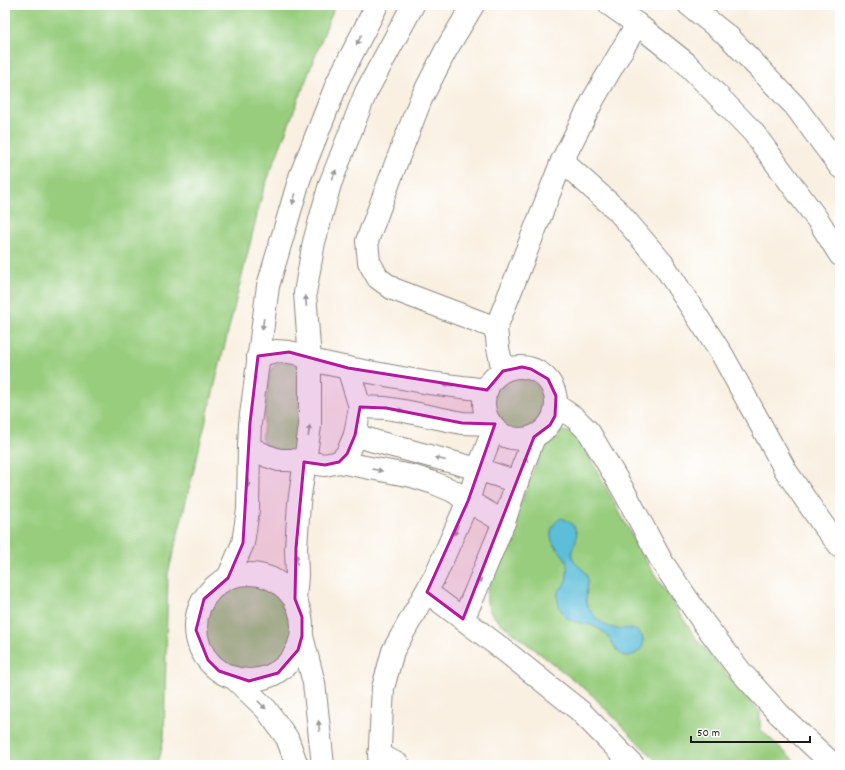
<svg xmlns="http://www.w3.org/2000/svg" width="845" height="770" viewBox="0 0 845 770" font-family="Dekko,sans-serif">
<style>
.green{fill:#98cd7e;stroke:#5a744d}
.water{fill:#5bbed9;stroke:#3c6d7a}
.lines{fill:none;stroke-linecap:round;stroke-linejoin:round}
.minor-casing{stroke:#8a867f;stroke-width:24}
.minor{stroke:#fff;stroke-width:22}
.oneway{fill:#999}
.marked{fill:#b5179e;fill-opacity:0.2;stroke:#b5179e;stroke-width:3;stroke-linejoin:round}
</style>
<rect width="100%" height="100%" fill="#fff"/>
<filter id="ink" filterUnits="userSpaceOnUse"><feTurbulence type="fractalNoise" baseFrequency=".025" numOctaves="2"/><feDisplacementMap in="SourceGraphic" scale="8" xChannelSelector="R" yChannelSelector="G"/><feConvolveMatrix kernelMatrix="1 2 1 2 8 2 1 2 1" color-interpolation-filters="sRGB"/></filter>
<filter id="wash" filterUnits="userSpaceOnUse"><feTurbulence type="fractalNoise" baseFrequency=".012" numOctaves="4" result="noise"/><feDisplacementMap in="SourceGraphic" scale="16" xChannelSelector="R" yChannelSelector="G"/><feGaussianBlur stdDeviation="0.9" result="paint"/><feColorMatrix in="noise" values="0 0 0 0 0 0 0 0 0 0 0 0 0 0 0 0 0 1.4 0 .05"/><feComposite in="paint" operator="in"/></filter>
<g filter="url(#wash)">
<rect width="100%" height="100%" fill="#f9f0e2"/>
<g class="green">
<polygon points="5,5 335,5 263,191 168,574 164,737 158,765 5,765"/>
<path d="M281,361L299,365V445L295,450L289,453L265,446L262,440L269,374C272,368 275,364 281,361Z"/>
<circle cx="518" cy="406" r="28"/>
<path d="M559,431C567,431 572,432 579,438L646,561L697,640L760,712V729L799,765H660L589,692L498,621C487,610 485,602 488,587L543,446C547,438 551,435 559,431Z"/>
<circle cx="249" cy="628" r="46"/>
</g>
<path class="water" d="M561,518C571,521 579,529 576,540C574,547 570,550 573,558C575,566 585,568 587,576C590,585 584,594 587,603C590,615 605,628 618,629C625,629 632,627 638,632C650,641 640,656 627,656C624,656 621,655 619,653C617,651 616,648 614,646C610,638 603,630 595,627C589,623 582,624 575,622C563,618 556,605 558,593C559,590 561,589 563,586C566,582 567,577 567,572C568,567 567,562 564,557C562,553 558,550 555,546C547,535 551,524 561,518Z"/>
</g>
<g filter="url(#ink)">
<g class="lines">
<g class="minor-casing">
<g id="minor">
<polyline points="473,5 446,50 421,99 395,166 367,241 369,262 378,278 393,289 496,328"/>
<polyline points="610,5 637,24 686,63 753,132 820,223 840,255"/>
<polyline points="689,5 729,37 795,106 840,167"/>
<polyline points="562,161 617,210 663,264 723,356 786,471 823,525 840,546"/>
<circle cx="520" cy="403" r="36"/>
<polyline points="348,368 429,383 487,390"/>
<polyline points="503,371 498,348 496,328 562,161 594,98 637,24"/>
<polyline points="557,406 575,418 589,432 625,493 662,562 703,622 741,672 779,714 826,758 835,765"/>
<polyline points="360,407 386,408 404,411 462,423 491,424"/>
<polyline points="355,435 374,441 478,469 517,482"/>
<polyline points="249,447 267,456 279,460 290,460 325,465 339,462 347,454 355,435 360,407 348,368 310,360 299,354 289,352 276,351 258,356"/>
<polyline points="339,462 412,476 434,483 453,491 468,501 504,522"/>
<circle cx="249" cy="627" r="53"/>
<polyline points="228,578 243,543 248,510 249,447 250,423 268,286 300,177 338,81 377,5"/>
<polyline points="427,592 505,651 580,711 633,765"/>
<polyline points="295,599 297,575 296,548 299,503 310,426 310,360 305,293 314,242 330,184 366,92 413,5"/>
<polyline points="463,619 474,595 504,522 517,482 534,437"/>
<polyline points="302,636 314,683 323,765"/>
<polyline points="234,678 266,709 287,738 297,765"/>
<polyline points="379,754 399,765"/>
<polyline points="379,765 383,688 393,651 436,574 468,501 478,469 494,428"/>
</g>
</g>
<use href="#minor" class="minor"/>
</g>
<defs><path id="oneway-solid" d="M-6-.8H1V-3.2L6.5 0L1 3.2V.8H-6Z"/></defs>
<g class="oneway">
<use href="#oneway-solid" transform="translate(359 40) rotate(117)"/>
<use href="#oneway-solid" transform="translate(334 175) rotate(-68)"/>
<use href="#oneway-solid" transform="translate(294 199) rotate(106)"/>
<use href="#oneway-solid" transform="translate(306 301) rotate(-94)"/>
<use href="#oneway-solid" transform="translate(263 324) rotate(98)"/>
<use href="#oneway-solid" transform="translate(448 385) rotate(-173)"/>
<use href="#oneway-solid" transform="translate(398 410) rotate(10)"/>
<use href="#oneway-solid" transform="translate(309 431) rotate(-82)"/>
<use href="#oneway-solid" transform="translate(440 459) rotate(-165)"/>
<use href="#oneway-solid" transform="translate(525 462) rotate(-69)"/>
<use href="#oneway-solid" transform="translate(377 470) rotate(11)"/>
<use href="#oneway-solid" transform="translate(248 482) rotate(91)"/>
<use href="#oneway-solid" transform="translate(456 530) rotate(113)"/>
<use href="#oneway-solid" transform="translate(297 560) rotate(-91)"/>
<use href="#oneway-solid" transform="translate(479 583) rotate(-68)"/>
<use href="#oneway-solid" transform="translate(262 705) rotate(45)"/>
<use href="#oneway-solid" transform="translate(319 726) rotate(-97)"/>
</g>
</g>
<path class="marked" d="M289,352L348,368L487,390L503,371L522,367L531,369L548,379L556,396L555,416L550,425L534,437L463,619L427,592L468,501L495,424L462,423L386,408L360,407L355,435L347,454L339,462L325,465L304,462L296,548L295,599L302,617V636L298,650L278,673L249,681L219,671L208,660L196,630L204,599L228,578L243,543L250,423L258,356Z"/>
<rect width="845" height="770" fill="none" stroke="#fff" stroke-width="20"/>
<path d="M691 736v6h119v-6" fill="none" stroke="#1c1c1c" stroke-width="2"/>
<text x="697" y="736" font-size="12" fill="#1c1c1c" stroke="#ffffff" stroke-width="3" paint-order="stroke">50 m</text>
</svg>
